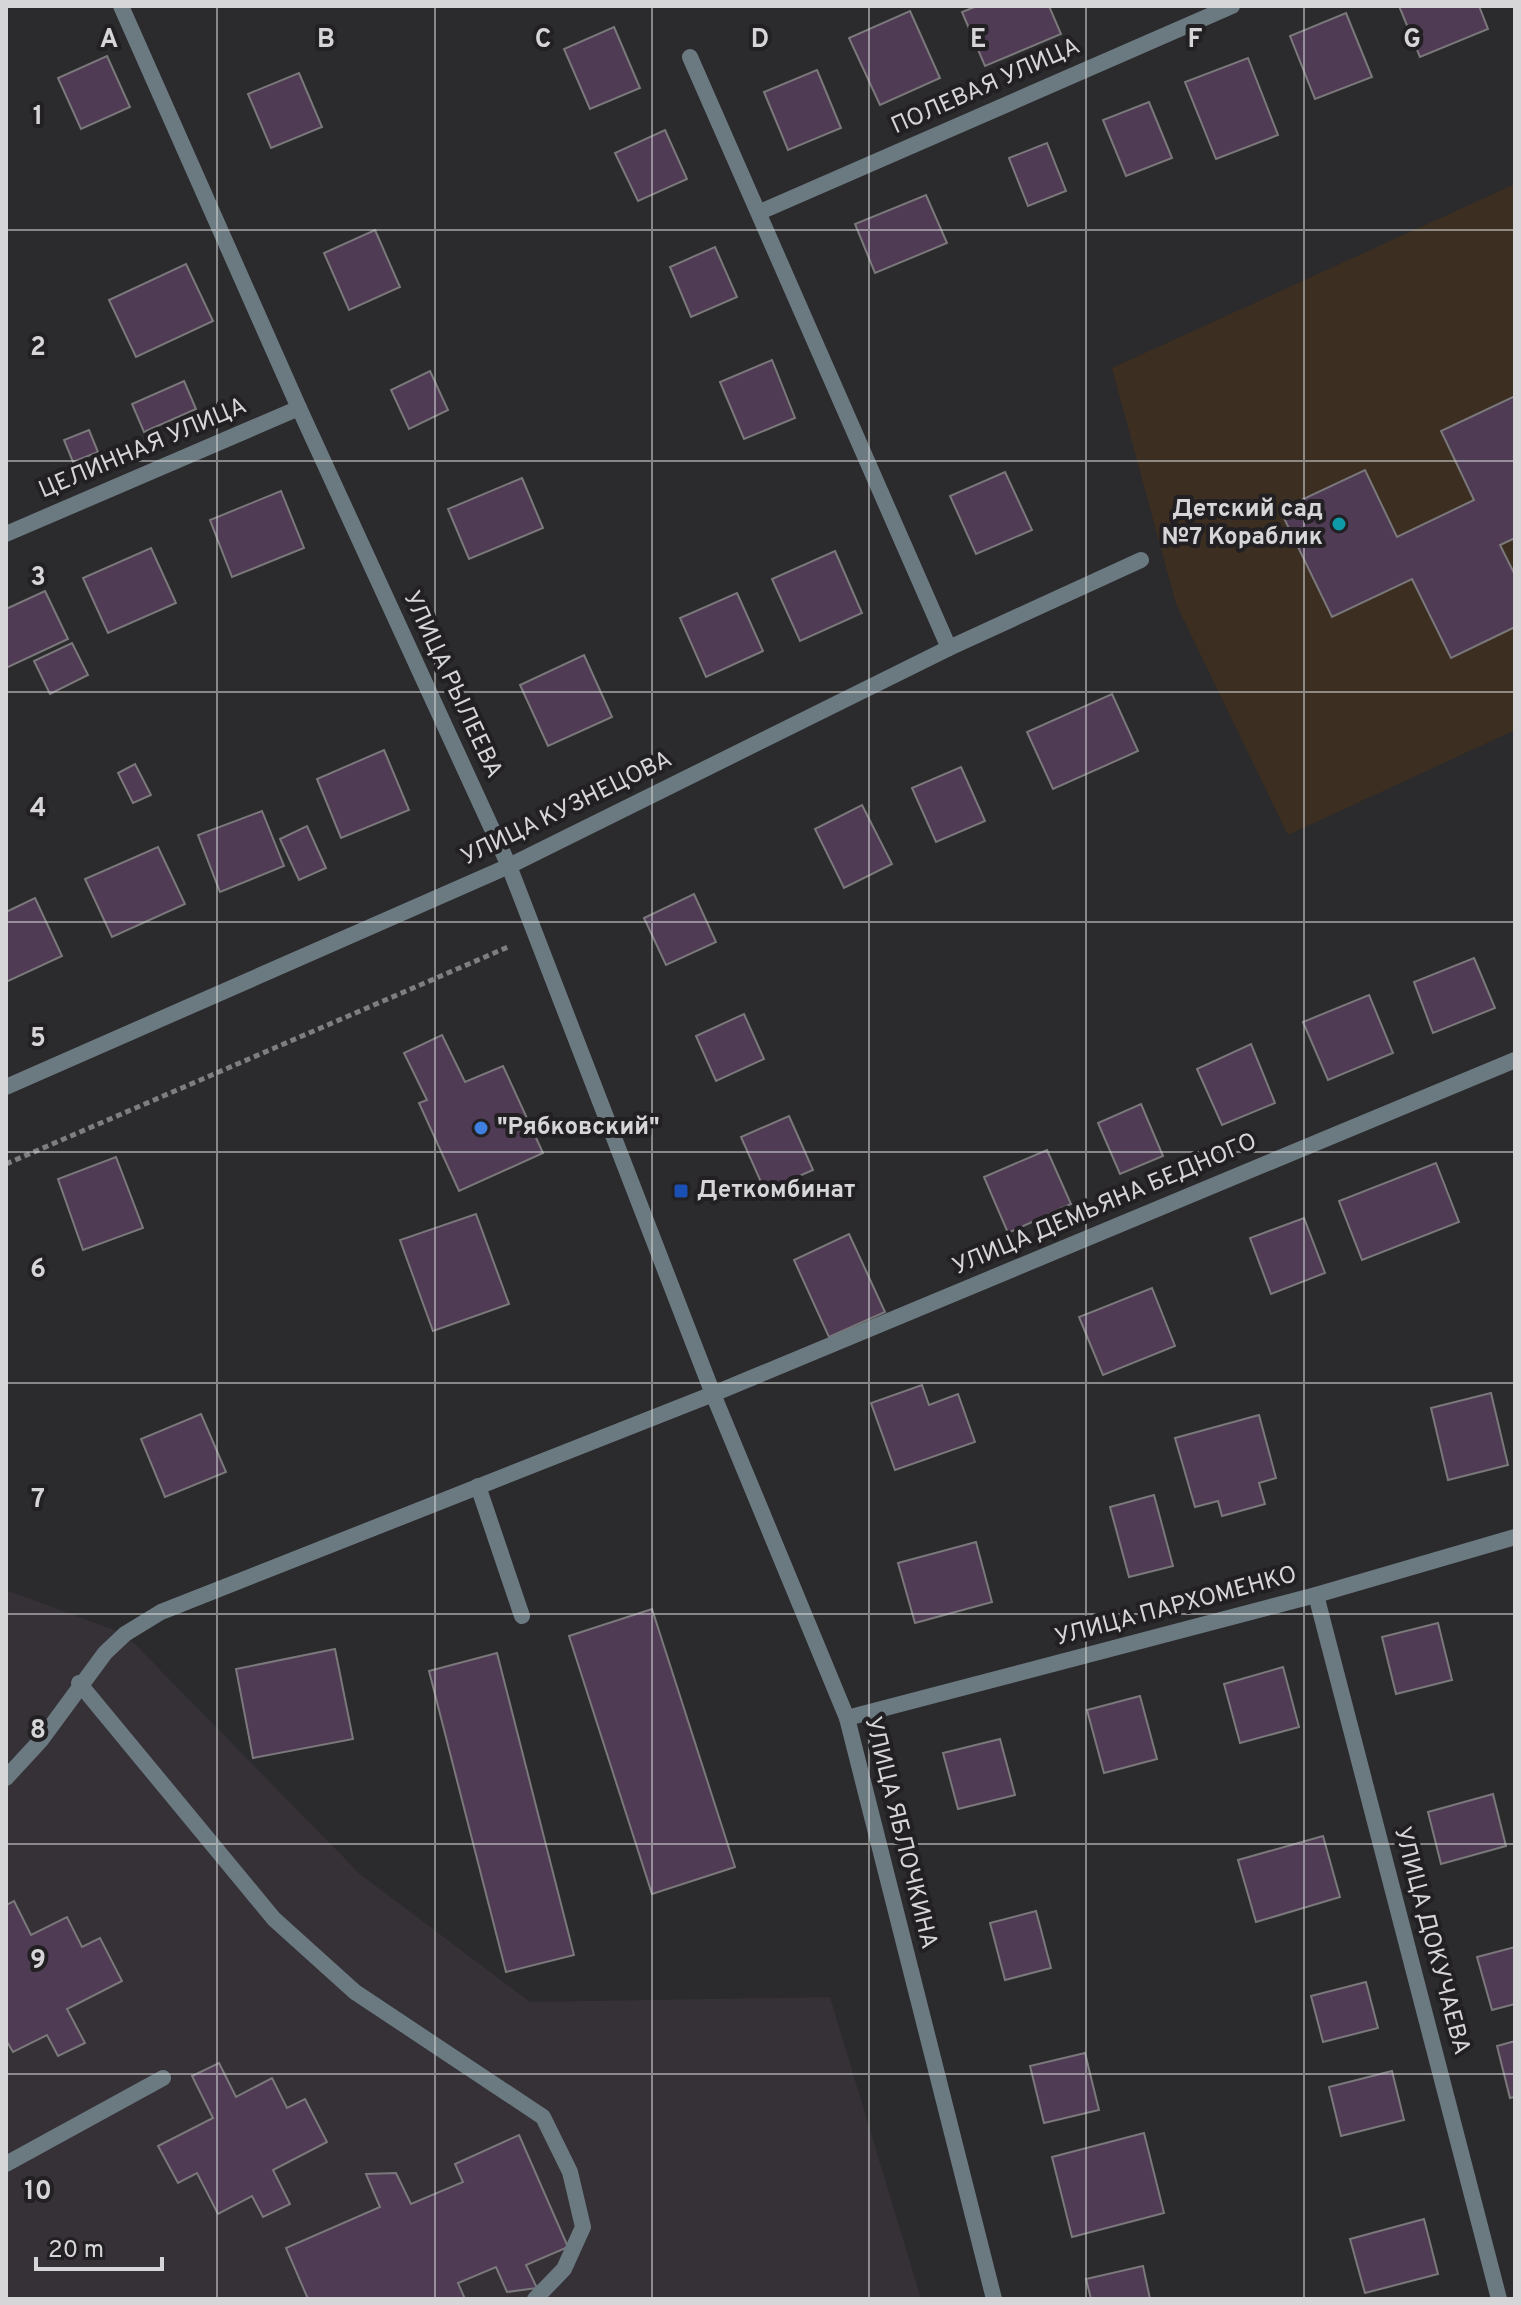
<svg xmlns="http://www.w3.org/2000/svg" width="1521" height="2305" viewBox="0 0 1521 2305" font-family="Overpass,sans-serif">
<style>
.built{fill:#363037}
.education{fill:#3c2f21}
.building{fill:#4f3b54;stroke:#7a787a;stroke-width:2}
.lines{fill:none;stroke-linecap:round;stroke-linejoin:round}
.path{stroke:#7e7d7f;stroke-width:5;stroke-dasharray:6 4;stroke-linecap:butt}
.service{stroke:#6b7a81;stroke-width:16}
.minor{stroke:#6b7a81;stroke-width:16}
.tertiary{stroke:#6b7a81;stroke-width:16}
.grid{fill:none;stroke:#d6d5d7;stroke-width:2;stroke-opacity:0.55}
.culture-dot{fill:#0f9aa8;stroke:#222022;stroke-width:3}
.shop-dot{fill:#3f7fe0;stroke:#222022;stroke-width:3}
.transit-dot{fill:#1a4fb4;stroke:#222022;stroke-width:3}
.labels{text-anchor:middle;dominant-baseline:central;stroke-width:8;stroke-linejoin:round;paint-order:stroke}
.street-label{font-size:24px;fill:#d6d5d7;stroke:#222022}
.poi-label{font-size:24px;font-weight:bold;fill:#d6d5d7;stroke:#222022;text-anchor:start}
.grid-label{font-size:26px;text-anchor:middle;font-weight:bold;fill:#d6d5d7;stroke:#222022;stroke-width:8;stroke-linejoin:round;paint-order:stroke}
</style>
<rect width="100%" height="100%" fill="#2b2a2c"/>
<polygon class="built" points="6,1590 125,1634 360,1874 530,2002 830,1997 921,2299 6,2299"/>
<polygon class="education" points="1515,184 1515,730 1288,835 1176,604 1112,368"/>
<g class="building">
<polygon points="977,6 1049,6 1061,34 985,66 962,12"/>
<polygon points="1399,6 1479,6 1488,29 1420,57"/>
<polygon points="910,11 940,78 880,105 849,38"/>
<polygon points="1346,13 1372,77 1315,99 1290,36"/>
<polygon points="614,27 640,88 590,109 564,49"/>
<polygon points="107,56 130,107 81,129 58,78"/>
<polygon points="1248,58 1278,135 1216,159 1185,82"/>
<polygon points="817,70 841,128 788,150 764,92"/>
<polygon points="299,73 322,127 271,148 248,94"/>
<polygon points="1149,102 1172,158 1126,176 1103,120"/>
<polygon points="665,130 687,179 638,201 615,153"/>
<polygon points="1047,143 1066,191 1028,206 1009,158"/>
<polygon points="926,195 947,243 875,273 855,224"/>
<polygon points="375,230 400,287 349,310 324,253"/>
<polygon points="715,247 737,297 691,317 670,267"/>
<polygon points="186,264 213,321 136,357 109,300"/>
<polygon points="772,360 795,418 744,439 720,382"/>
<polygon points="430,371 448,410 409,429 391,390"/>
<polygon points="184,381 196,409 144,432 132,404"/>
<polygon points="1515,396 1515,538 1500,545 1515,575 1515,627 1451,658 1412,579 1332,617 1280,510 1365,470 1397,537 1474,500 1441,431"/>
<polygon points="89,430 98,452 73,462 64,440"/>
<polygon points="1005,472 1032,530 976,554 950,496"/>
<polygon points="522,478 543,528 469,559 448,509"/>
<polygon points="281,491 304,548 232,577 210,520"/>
<polygon points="151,548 176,603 108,633 83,578"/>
<polygon points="835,551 862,613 800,641 772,579"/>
<polygon points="45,591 68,639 6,668 6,609"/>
<polygon points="737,593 763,651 706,677 680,618"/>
<polygon points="72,643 88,675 50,694 34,661"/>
<polygon points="584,655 612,717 548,746 520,685"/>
<polygon points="1112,694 1138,751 1053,789 1027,732"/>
<polygon points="384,750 409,810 341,838 317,779"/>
<polygon points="135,764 151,795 133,803 118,773"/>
<polygon points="961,767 985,821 936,842 912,788"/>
<polygon points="862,805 892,864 844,888 815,829"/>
<polygon points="262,811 284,866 220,892 198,835"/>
<polygon points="307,826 326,868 299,880 280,839"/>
<polygon points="158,847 185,904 112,937 85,879"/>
<polygon points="694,894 716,942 666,965 644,918"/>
<polygon points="35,898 62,956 6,982 6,912"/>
<polygon points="1474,958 1495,1008 1433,1033 1414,982"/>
<polygon points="1369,995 1393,1053 1328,1080 1303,1022"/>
<polygon points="744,1014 764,1059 716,1081 696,1036"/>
<polygon points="442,1035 465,1082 503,1066 543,1153 459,1191 419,1103 427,1100 404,1053"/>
<polygon points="1251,1044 1275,1103 1222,1125 1197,1069"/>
<polygon points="1141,1104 1163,1156 1120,1174 1098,1123"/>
<polygon points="789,1116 813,1170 765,1191 741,1137"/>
<polygon points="1047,1150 1071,1204 1008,1233 984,1177"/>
<polygon points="116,1157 143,1228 83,1250 58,1179"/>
<polygon points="1436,1163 1459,1222 1362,1260 1339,1201"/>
<polygon points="476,1214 509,1304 433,1331 400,1240"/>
<polygon points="1304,1218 1325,1273 1271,1294 1250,1238"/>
<polygon points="849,1234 885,1312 829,1337 794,1260"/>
<polygon points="1152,1288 1175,1346 1103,1375 1079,1317"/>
<polygon points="922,1385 929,1405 958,1394 975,1442 895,1470 871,1403"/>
<polygon points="1491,1393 1508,1465 1448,1480 1431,1408"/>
<polygon points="201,1414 226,1472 165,1497 141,1439"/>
<polygon points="1259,1415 1276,1478 1259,1483 1265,1504 1222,1516 1218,1501 1195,1507 1175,1438"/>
<polygon points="1154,1495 1173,1566 1129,1577 1110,1507"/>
<polygon points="976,1542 992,1602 915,1623 898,1563"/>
<polygon points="652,1609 735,1867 652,1894 569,1636"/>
<polygon points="1438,1623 1452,1680 1396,1694 1382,1637"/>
<polygon points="335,1649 353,1739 253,1758 236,1669"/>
<polygon points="497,1653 574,1955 506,1972 429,1671"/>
<polygon points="1283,1667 1299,1727 1240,1743 1224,1684"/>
<polygon points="1140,1696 1157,1759 1104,1773 1087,1710"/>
<polygon points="1000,1739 1015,1795 958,1809 943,1753"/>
<polygon points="1493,1794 1506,1846 1441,1864 1428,1812"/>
<polygon points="1323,1836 1340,1897 1256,1922 1238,1860"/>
<polygon points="14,1901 31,1935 67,1917 82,1947 100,1938 122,1981 67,2009 85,2043 58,2056 47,2035 13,2052 6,2040 6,1905"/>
<polygon points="1036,1911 1051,1968 1005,1980 990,1923"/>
<polygon points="1515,1947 1515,2004 1492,2010 1477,1957"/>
<polygon points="1366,1982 1378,2028 1323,2042 1311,1996"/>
<polygon points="1515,2041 1515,2097 1510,2098 1497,2046"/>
<polygon points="1085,2053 1099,2110 1044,2123 1030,2066"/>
<polygon points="219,2063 236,2097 272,2078 287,2108 305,2099 327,2142 273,2170 290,2204 263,2217 252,2196 218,2214 197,2173 178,2183 158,2146 213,2118 192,2076"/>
<polygon points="1392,2071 1404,2120 1341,2136 1329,2087"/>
<polygon points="1144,2133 1164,2213 1072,2237 1052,2157"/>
<polygon points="519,2135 568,2247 526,2265 537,2288 507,2292 496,2267 458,2283 465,2299 308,2299 286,2248 380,2207 366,2174 396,2173 411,2204 463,2182 455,2164"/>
<polygon points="1424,2219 1438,2274 1365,2293 1350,2239"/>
<polygon points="1143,2266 1150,2299 1091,2299 1086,2279"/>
</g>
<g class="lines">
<polyline class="path" points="6,1164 508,947"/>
<g class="service">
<polyline points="478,1486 522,1616"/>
<polyline points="79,1683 274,1919 355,1992 543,2117 570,2172 583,2227 564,2269 535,2299"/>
<polyline points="6,2164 163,2078"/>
</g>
<g class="minor">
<polyline points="690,57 949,648"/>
<polyline points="760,212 1232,6"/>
<polyline points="6,534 299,408"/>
<polyline points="509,866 949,648 1141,560"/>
<polyline points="1316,1595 1499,2299"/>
<polyline points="847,1718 994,2299"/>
<polyline points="6,1778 41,1740 105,1653 125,1634 161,1612 713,1394 1515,1060"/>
</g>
<g class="tertiary">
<polyline points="121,6 299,408 509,866 713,1394 847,1718 1316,1595 1515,1537"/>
<polyline points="6,1087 509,866"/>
</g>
</g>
<path class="grid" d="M217,6V2299M435,6V2299M652,6V2299M869,6V2299M1086,6V2299M1304,6V2299M6,230H1515M6,461H1515M6,692H1515M6,922H1515M6,1152H1515M6,1383H1515M6,1614H1515M6,1844H1515M6,2074H1515"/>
<circle class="culture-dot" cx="1339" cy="524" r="8"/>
<circle class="shop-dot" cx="481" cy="1128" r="8"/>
<rect class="transit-dot" x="673" y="1183" width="16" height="16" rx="4"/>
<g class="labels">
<g class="street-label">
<text transform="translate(986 87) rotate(-24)">ПОЛЕВАЯ УЛИЦА</text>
<text transform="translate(143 449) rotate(-23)">ЦЕЛИННАЯ УЛИЦА</text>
<text transform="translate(452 685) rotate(65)">УЛИЦА РЫЛЕЕВА</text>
<text transform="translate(567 809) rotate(-26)">УЛИЦА КУЗНЕЦОВА</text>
<text transform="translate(1105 1205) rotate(-23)">УЛИЦА ДЕМЬЯНА БЕДНОГО</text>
<text transform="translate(1176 1607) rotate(-15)">УЛИЦА ПАРХОМЕНКО</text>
<text transform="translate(900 1833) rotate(76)">УЛИЦА ЯБЛОЧКИНА</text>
<text transform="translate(1431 1941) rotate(75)">УЛИЦА ДОКУЧАЕВА</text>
</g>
<g class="poi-label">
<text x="1323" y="510" text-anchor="end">Детский сад<tspan x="1323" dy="28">№7 Кораблик</tspan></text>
<text x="497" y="1128">"Рябковский"</text>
<text x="697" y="1191">Деткомбинат</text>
</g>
</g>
<g class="grid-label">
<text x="109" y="47">A</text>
<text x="326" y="47">B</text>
<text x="543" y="47">C</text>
<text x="760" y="47">D</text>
<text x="978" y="47">E</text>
<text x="1195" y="47">F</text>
<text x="1412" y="47">G</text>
<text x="38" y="124">1</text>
<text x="38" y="355">2</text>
<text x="38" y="585">3</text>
<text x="38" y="816">4</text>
<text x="38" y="1046">5</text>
<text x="38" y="1277">6</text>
<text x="38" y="1507">7</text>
<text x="38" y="1738">8</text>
<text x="38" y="1968">9</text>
<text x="38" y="2199">10</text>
</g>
<rect width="1521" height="2305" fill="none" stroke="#d6d5d7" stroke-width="16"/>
<path d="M36 2257v12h126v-12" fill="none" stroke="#d6d5d7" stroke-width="4"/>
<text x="48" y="2257" font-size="24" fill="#d6d5d7" stroke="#222022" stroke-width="6" paint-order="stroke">20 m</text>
</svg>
